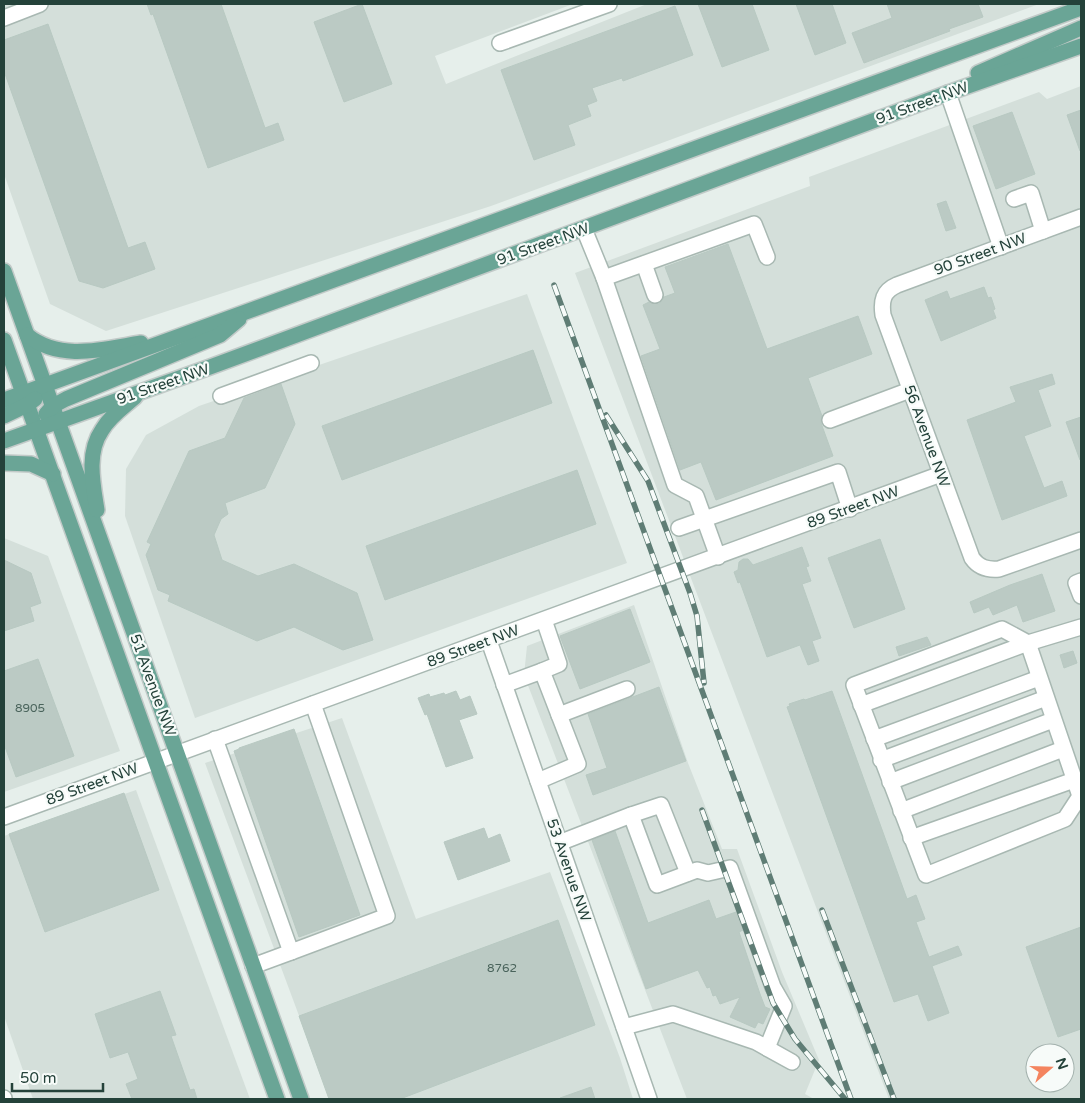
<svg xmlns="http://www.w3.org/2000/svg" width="1085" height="1103" viewBox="0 0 1085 1103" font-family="'Varela Round',sans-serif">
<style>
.built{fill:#d4dfda;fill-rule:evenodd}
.building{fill:#bbcac4;stroke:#b8c9c2}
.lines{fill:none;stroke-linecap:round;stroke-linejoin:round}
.minor-casing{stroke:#a8b8b2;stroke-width:18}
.major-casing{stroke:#c2cac8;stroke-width:18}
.minor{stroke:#fff;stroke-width:15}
.major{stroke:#6aa596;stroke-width:15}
.rail-casing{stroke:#5f7d75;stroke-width:5.5}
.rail{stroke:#f7fbf9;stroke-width:4;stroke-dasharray:11;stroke-linecap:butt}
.labels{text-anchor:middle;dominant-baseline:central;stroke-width:4.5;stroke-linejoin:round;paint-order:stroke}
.number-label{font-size:12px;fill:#4a645c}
.street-label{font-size:15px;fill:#24423a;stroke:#f7fbf9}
</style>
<rect width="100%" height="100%" fill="#e6efeb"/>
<g class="built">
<polygon points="4,4 573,4 435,56 446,84 647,4 1039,4 491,206 106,331 50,304 4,174"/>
<path d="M1081,86V1099H889L575,273L810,186L809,177L1039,92L1047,99ZM1035,1053H1065V1083H1035Z"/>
<polygon points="527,294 627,563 195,718 125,516 126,469 146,435 199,406"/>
<polygon points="4,538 48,556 120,751 4,792"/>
<polygon points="634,605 688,763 722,849 737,849 782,972 819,1060 805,1094 814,1099 687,1099 524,675 527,646"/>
<polygon points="342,718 416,919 550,872 620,1058 633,1099 330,1099 205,763"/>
<polygon points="136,790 250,1099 33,1099 4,1016 4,836"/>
</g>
<g class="building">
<polygon points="147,4 221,4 265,128 278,123 284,140 208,168 153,14 151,15"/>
<polygon points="362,4 392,84 344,102 314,22"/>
<polygon points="698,4 752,4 769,50 722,67"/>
<polygon points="796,4 832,4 846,43 815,55"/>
<polygon points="887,4 978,4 983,17 949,29 950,31 864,63 852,33 892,18"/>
<polygon points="675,6 693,55 623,81 622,78 592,88 597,101 587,105 591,116 568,125 575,145 534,160 501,70"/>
<polygon points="48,24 128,248 145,242 155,269 103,288 79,281 4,71 4,40"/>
<polygon points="1081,110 1081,151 1080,151 1067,115"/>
<polygon points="1012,112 1035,174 996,189 973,126"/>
<polygon points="946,201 956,228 946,231 937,204"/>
<polygon points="728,244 767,349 858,316 872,354 808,378 822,416 821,423 833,456 716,500 701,462 680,470 641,356 660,349 643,305 649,302 659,304 664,297 675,293 665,267"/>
<polygon points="984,287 988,298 991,297 995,309 993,310 996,318 941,341 925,300 947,291 950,299"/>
<polygon points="533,350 552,403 342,480 322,426"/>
<polygon points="1052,374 1055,384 1038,390 1051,426 1024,436 1044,488 1062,481 1067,496 1002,520 967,420 1016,402 1010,387"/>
<polygon points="281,384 295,424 265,488 225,503 228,514 221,519 214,535 222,560 258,576 294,564 357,593 373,640 343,650 294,627 257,641 168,601 170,595 158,590 146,555 151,544 147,542 189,451 225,438 244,398"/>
<polygon points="1081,417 1081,460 1080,460 1066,422"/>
<polygon points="577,470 596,524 385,600 366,546"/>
<polygon points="880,539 905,609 854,628 828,558"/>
<polygon points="802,547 809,566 806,567 811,581 802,584 821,638 812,641 819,661 808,665 800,645 767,657 740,582 738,583 734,572 738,570 739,562 743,559 748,559 753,565"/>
<polygon points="4,560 31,573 41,603 30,607 34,621 4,631"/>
<polygon points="1042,574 1055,611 1023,622 1017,605 993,615 989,607 974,613 970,602 1010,585"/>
<polygon points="630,609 650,662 580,689 560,636"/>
<polygon points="927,637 931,645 899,656 896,647"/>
<polygon points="1073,651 1077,663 1064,668 1060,655"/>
<polygon points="38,659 74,756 16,777 4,744 4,671"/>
<polygon points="659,687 686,761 593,795 586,775 607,768 588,714"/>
<polygon points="456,691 460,700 470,696 477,714 459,720 473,758 446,767 427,714 425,715 418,698 429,694 430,697 444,693 445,695"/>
<polygon points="832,691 907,899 916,895 925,919 916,922 929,957 958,946 962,955 932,966 949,1013 928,1021 918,994 894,1002 787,707 790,706 789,704 804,699 805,700"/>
<polygon points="294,729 360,915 299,937 234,751 239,749 239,748"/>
<polygon points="124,793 159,890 45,932 9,834"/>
<polygon points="484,828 488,839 500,834 510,861 458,880 444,842"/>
<polygon points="615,831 648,923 709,900 716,919 736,912 743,930 739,932 760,994 765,1007 770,1009 763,1024 758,1022 755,1028 730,1017 740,997 720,1004 716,995 713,996 710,987 707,988 698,970 646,989 592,840"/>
<polygon points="558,920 595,1025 400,1099 329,1099 299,1016"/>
<polygon points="1081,927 1081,1029 1058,1037 1026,947"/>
<polygon points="160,991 176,1035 171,1036 190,1090 194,1089 197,1099 132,1099 126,1084 138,1079 128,1052 110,1058 95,1014"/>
<polygon points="591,1087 595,1099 560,1099 560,1098"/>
</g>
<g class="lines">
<g class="minor-casing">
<g id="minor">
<polyline points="4,18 40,4"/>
<polyline points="500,43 609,4"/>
<polyline points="948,93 1001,247"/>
<polyline points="1014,199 1031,193 1043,231"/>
<path d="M1081,217L897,285C883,291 881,301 883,315L972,558C979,568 988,570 999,569L1081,540"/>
<polyline points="584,229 604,278 754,224 767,257"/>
<polyline points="644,264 655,295"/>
<polyline points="604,278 675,485 696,496 718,557"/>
<polyline points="221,396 311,363"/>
<polyline points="830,420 910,390"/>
<polyline points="679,528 838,472 850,509"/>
<polyline points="1081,581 1076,583 1081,596"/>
<polyline points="489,641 649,1099"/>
<polyline points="1028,643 1002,629 854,685 926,875 1065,819 1080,796 1028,643 1081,627"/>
<polyline points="542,671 559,664 544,620"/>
<polyline points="504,685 542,671 578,764 538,781"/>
<polyline points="861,705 1028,643"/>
<polyline points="559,715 627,689"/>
<polyline points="215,739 291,952 387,916 313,704"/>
<polyline points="874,739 1039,678"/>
<polyline points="881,760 1046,698"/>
<polyline points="890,782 1053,720"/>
<polyline points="901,811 1063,749"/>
<polyline points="631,815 661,805 688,873"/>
<polyline points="4,817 941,474"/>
<polyline points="911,838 1074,780"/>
<polyline points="559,843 631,815 657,885 697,870 708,873 730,868 773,987 784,1006 767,1048"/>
<polyline points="253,966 291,952"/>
<polyline points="624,1027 673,1014 756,1042 792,1062"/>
<polyline points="4,1098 4,1099"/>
</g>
</g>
<g class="major-casing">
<g id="major">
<polyline points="978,73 1081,28"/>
<polyline points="4,271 301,1099"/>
<path d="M27,335C60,362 104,349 141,343"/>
<polyline points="4,340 277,1099"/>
<polyline points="4,400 1081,8"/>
<polyline points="46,414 53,406 66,399 220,335 239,319"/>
<polyline points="4,416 27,405 35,399"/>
<polyline points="4,441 210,367 948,93 1081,46"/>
<polyline points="4,463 31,464 53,474"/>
<path d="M97,510C93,484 86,453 102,430C110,416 124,407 135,397"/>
</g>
</g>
<use href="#minor" class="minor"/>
<use href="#major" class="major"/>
<g class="rail-casing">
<g id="rail">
<polyline points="554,285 851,1099"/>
<polyline points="606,415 648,481 690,593 697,616 704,683"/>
<polyline points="702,810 773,1003 795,1039 845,1099"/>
<polyline points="822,910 894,1099"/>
</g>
</g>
<use href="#rail" class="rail"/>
</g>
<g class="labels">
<g class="number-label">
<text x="30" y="708">8905</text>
<text x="502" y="968">8762</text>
</g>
<g class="street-label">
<text transform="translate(922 103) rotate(-20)">91 Street NW</text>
<text transform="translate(543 244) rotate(-20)">91 Street NW</text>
<text transform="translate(980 254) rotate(-20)">90 Street NW</text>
<text transform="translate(163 384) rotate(-19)">91 Street NW</text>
<text transform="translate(927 436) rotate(70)">56 Avenue NW</text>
<text transform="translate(853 507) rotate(-20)">89 Street NW</text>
<text transform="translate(473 646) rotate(-20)">89 Street NW</text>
<text transform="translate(153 685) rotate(70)">51 Avenue NW</text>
<text transform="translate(92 784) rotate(-20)">89 Street NW</text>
<text transform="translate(569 870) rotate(71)">53 Avenue NW</text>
</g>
</g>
<rect width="1085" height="1103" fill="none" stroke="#24423a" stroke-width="10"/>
<g transform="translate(1050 1068) rotate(70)"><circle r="24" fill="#f7fbf9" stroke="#a3b1ad"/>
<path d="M0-4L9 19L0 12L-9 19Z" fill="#f4845f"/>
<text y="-8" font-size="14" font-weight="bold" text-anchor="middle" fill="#24423a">N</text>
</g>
<path d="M12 1083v8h91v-8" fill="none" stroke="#24423a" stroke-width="2.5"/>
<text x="20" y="1083" font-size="15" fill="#24423a" stroke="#f7fbf9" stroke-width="4" paint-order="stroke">50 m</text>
</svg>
